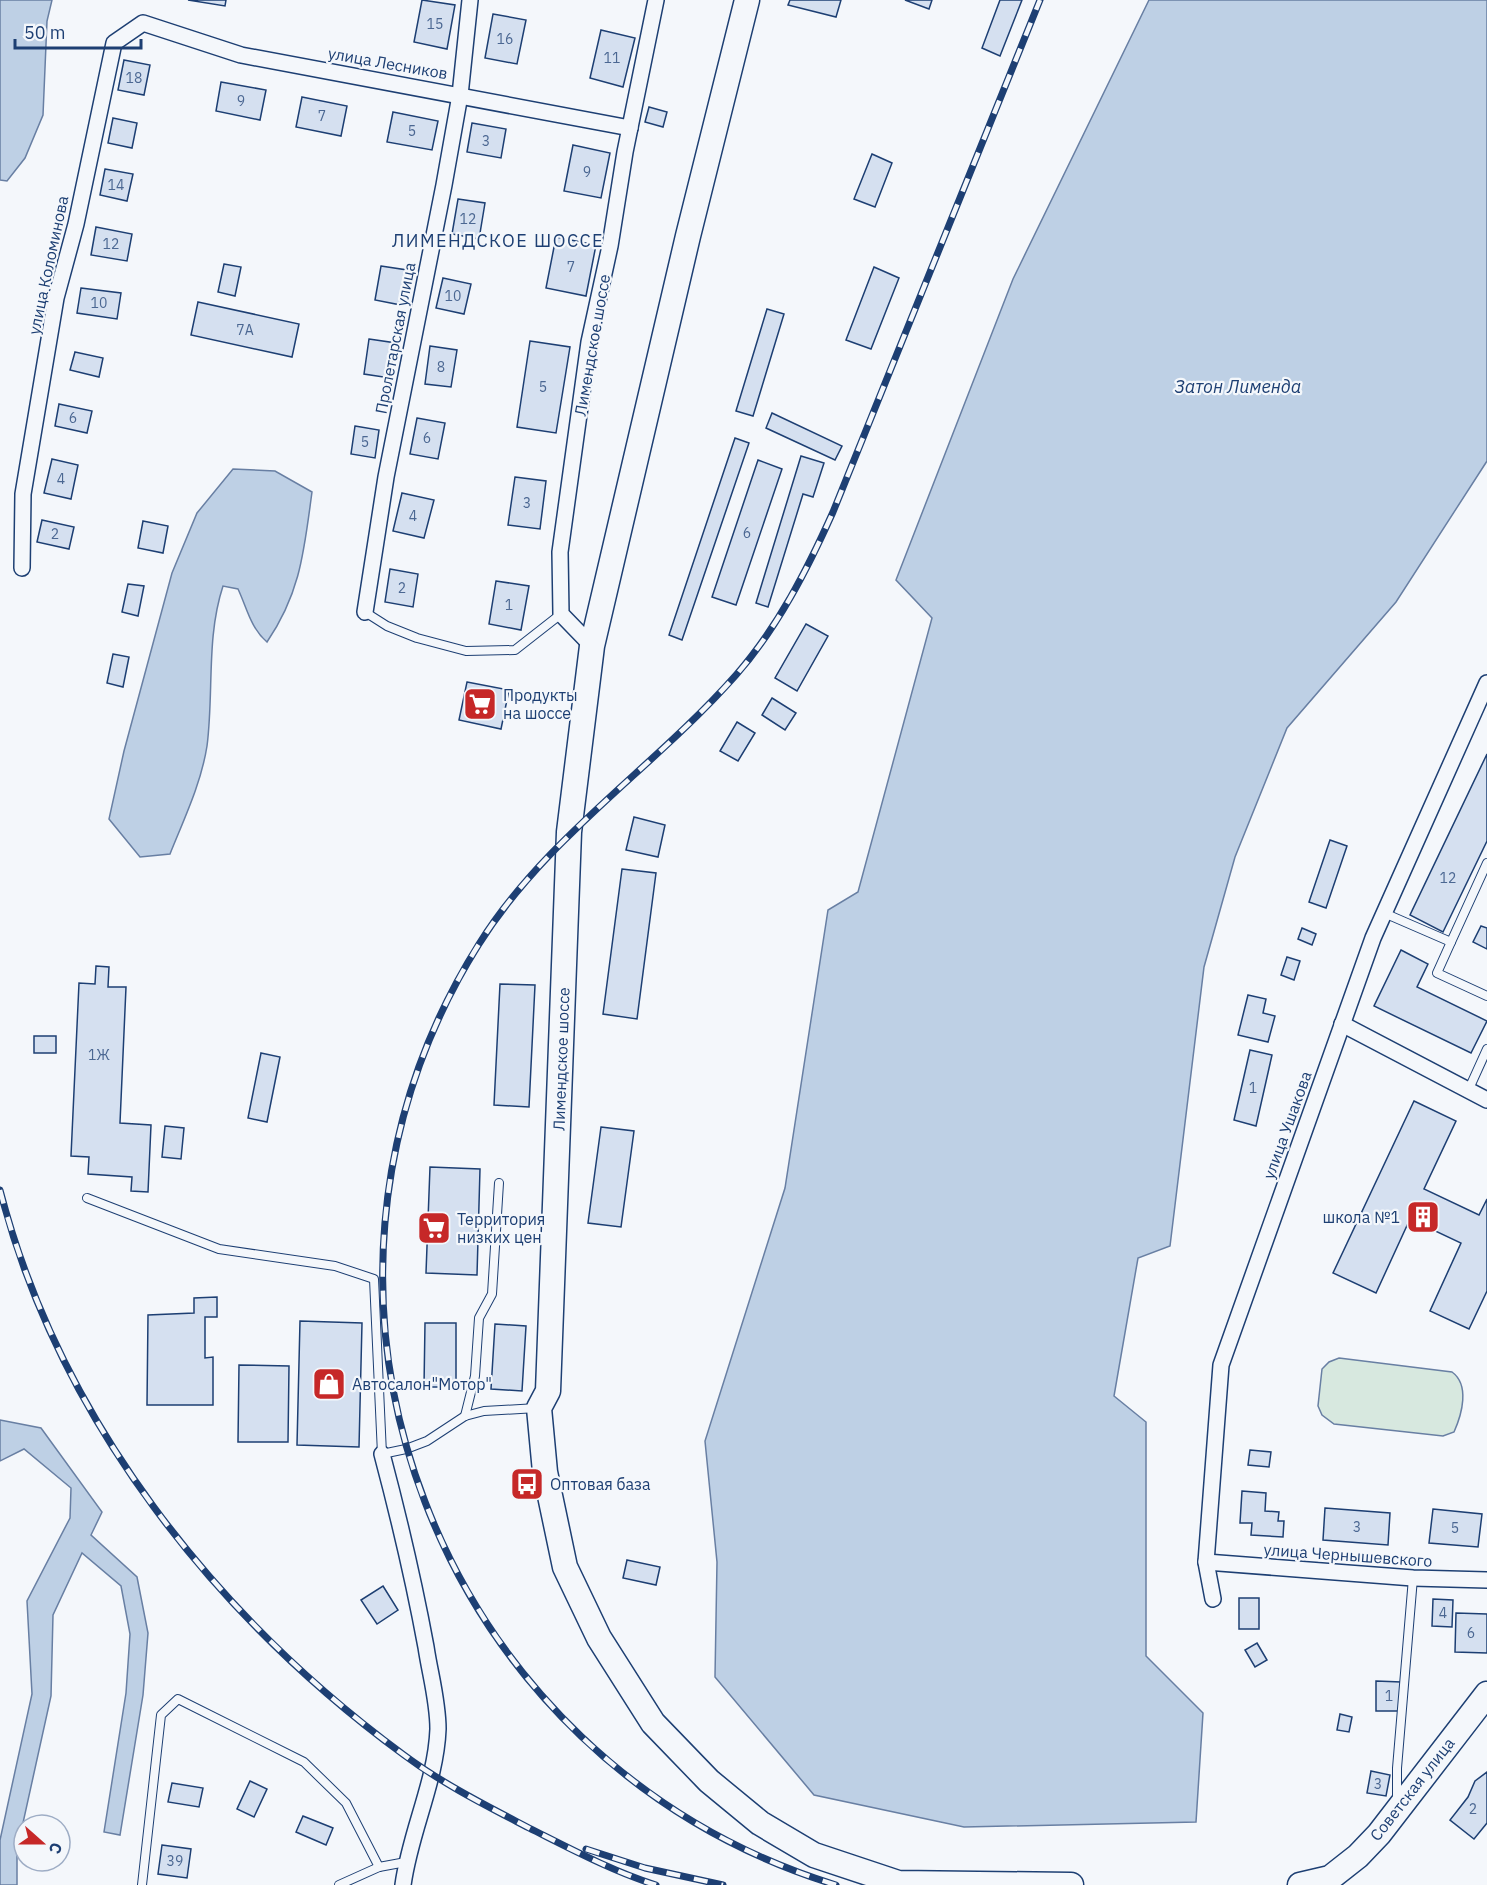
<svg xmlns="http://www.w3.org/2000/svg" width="1487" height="1885" viewBox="0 0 1487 1885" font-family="'IBM Plex Sans',sans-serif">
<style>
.green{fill:#d7e8df;stroke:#687fa3;stroke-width:1.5}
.water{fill:#bed0e5;stroke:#687fa3;stroke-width:1.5}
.building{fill:#d5e0f0;stroke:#1d3f73;stroke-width:1.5}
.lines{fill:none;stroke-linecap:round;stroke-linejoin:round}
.lane-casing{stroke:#1d3f73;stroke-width:10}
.street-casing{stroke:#1d3f73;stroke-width:18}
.primary-casing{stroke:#1d3f73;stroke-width:27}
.lane{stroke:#f4f7fb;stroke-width:8}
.street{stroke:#f4f7fb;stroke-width:15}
.primary{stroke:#f4f7fb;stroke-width:24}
.rail-casing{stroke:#1d3f73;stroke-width:7}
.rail{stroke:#f4f7fb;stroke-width:4.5;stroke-dasharray:14;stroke-linecap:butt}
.labels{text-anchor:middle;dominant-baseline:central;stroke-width:4.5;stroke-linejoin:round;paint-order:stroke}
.number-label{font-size:14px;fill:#4b6792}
.street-label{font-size:16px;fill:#1d3f73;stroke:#f4f7fb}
.poi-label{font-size:16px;fill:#1d3f73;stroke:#f4f7fb;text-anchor:start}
.neighbourhood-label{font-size:18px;letter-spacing:1.5px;fill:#1d3f73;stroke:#f4f7fb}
.water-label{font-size:18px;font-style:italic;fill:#1d3f73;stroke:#f4f7fb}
</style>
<rect width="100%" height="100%" fill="#f4f7fb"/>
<path class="green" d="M1339,1358L1452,1372C1470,1385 1462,1414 1454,1432L1443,1436L1334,1424L1322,1415L1318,1406L1322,1369L1329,1362Z"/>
<g class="water">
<polygon points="0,0 52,0 47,21 43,115 25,158 7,181 0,180"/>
<polygon points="1149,0 1487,0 1487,461 1396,602 1287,728 1235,857 1204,967 1170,1246 1138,1258 1114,1396 1146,1422 1146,1656 1203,1713 1196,1822 964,1827 814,1795 715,1677 717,1562 705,1441 785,1188 828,910 858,892 932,618 896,580 1013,279"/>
<path d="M233,469L275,471L312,492C304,550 301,592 267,642C250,627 247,608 238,589L223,586C206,638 214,692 207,746C201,784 184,819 170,854L140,857L109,819L124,751L172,573L197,513Z"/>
<polygon points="0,1420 41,1428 102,1512 91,1535 137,1577 148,1633 143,1695 120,1835 104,1832 126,1693 130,1634 121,1586 82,1553 53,1615 51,1696 17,1850 17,1885 0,1885 0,1840 32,1694 27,1601 70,1518 71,1488 24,1449 0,1461"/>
</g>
<g class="building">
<polygon points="188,0 226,0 225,6"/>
<polygon points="422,0 455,5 447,49 414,42"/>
<polygon points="790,0 841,0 836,17 788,5"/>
<polygon points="905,0 932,0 929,9"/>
<polygon points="1000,0 1022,0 1000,56 982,48"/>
<polygon points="493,14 526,20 517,64 485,58"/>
<polygon points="601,30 635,38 623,87 590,78"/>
<polygon points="124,60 150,65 144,95 118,90"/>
<polygon points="221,82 266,90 260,120 216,111"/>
<polygon points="302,97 347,106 341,136 296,127"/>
<polygon points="649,107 667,112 663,127 645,122"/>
<polygon points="393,112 438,121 432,150 387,142"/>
<polygon points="113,118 137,123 132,148 108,143"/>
<polygon points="472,123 506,129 501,158 467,152"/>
<polygon points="573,145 610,153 601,198 564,191"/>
<polygon points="872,154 892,163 875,207 854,199"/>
<polygon points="105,169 133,174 127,201 100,195"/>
<polygon points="458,199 485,203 479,239 452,234"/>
<polygon points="96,227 132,234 127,261 91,255"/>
<polygon points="556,237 596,245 586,296 546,288"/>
<polygon points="224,264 241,267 235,296 218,292"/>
<polygon points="381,266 407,270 401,305 375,300"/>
<polygon points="874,267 899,278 871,349 846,340"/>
<polygon points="443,278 471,284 464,314 436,308"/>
<polygon points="81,288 121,293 117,319 77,313"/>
<polygon points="198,302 299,324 292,357 191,335"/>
<polygon points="767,309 784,314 753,416 736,411"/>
<polygon points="369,339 396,343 390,378 364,374"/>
<polygon points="530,341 570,347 556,433 517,427"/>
<polygon points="430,346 457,350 451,387 425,384"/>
<polygon points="75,352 103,358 99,377 70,370"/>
<polygon points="59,404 92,411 87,433 55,426"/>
<polygon points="772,413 842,446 835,460 766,428"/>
<polygon points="417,418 445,423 438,459 410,454"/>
<polygon points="355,426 379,430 375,458 351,454"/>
<polygon points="735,438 749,443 682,640 669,635"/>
<polygon points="801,456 824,463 813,497 803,494 768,607 756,603"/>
<polygon points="52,459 78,465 71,499 44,493"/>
<polygon points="758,460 782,469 736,605 712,597"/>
<polygon points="515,477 546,481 540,529 508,525"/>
<polygon points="402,493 434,500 424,538 393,531"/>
<polygon points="42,520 74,527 69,549 37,542"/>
<polygon points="143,521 168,526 163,553 138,548"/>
<polygon points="390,569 418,574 413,607 385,602"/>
<polygon points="496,581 529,586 521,630 489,624"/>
<polygon points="128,584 144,586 138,616 122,612"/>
<polygon points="806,624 828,636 797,691 775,678"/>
<polygon points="113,654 129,657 123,687 107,683"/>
<polygon points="467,682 509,690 501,729 459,720"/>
<polygon points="772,698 796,713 785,730 762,715"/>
<polygon points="737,722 755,733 738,761 720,751"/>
<polygon points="1487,754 1487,841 1443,932 1410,915"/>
<polygon points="634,817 665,825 658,857 626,850"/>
<polygon points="1330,840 1347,846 1326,908 1309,902"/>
<polygon points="622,869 656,873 637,1019 603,1014"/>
<polygon points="1481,926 1487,928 1487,949 1473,942"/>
<polygon points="1302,928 1316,934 1312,945 1298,939"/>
<polygon points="1401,950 1428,964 1417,987 1487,1021 1471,1053 1374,1006"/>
<polygon points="1287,957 1300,961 1294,980 1281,975"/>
<polygon points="96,966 109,967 108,987 126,987 120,1123 151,1125 148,1192 131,1191 132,1177 88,1174 89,1157 71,1156 79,983 95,984"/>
<polygon points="500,984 535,985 529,1107 494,1105"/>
<polygon points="1248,995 1266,999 1263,1013 1275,1016 1268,1042 1238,1035"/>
<rect x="34" y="1036" width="22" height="17"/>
<polygon points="1250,1050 1272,1055 1256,1126 1234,1120"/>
<polygon points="261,1053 280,1057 267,1122 248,1118"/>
<polygon points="1414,1101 1456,1121 1424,1189 1479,1215 1487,1199 1487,1291 1469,1329 1430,1311 1461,1243 1410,1219 1376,1293 1333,1273"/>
<polygon points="165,1126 184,1128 181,1159 162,1157"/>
<polygon points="601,1127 634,1131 621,1227 588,1223"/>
<polygon points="430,1167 480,1169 477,1275 426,1273"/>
<polygon points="217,1297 217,1317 205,1317 205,1358 213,1357 213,1405 147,1405 148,1315 194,1313 194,1298"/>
<polygon points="300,1321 362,1323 359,1447 297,1445"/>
<polygon points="425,1323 456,1323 456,1387 424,1387"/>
<polygon points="495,1324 526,1326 522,1391 491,1389"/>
<polygon points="239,1365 289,1366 288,1442 238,1442"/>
<polygon points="1250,1450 1271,1452 1269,1467 1248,1465"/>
<polygon points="1242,1491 1266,1493 1265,1511 1279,1512 1278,1521 1284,1521 1283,1537 1251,1535 1252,1523 1240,1523"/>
<polygon points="1325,1508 1390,1513 1388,1545 1323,1540"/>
<polygon points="1433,1509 1482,1514 1478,1547 1429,1543"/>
<polygon points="627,1560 660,1567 656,1585 623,1578"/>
<polygon points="383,1586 398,1610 377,1624 361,1600"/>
<rect x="1239" y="1598" width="20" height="31"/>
<polygon points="1433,1599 1453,1600 1452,1627 1432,1626"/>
<polygon points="1456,1613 1487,1614 1487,1653 1455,1652"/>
<polygon points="1257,1643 1267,1660 1255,1667 1245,1650"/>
<polygon points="1376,1681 1401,1682 1401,1711 1376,1711"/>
<polygon points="1340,1714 1352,1717 1349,1732 1337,1730"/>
<polygon points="1371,1771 1390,1775 1386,1796 1367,1793"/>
<polygon points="1487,1772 1487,1823 1474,1839 1450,1820 1468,1797 1475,1781"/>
<polygon points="250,1781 267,1789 254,1817 237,1809"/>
<polygon points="172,1783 203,1788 199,1807 168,1802"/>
<polygon points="303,1816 333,1828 326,1845 296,1832"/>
<polygon points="162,1845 191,1849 187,1878 158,1874"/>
</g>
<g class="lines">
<g class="lane-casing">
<g id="lane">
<polyline points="365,612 387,626 417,638 466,651 515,650 561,614"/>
<polyline points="1384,913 1451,942 1487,863"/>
<polyline points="1451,942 1437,973 1487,996"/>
<polyline points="1468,1091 1487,1049"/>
<polyline points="87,1198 219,1249 335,1266 374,1279 382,1454 406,1449 427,1441 465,1416 484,1411 537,1408"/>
<polyline points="465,1416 475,1376 479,1318 492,1294 499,1183"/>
<polyline points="1397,1801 1397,1768 1413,1578"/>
<polyline points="142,1885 161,1715 178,1699 304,1762 346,1803 379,1867"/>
<polyline points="339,1885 379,1867 406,1862"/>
</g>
</g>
<g class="street-casing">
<g id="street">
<polyline points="22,568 23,494 56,298 76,224 114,43 143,23 241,55 630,128"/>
<polyline points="365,612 386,477 444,185 460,95 470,0"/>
<polyline points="592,646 561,614 560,552 589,342 610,246 625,152 656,0"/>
<polyline points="1342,1024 1487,1100"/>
<path d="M382,1454C399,1518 414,1582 426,1647C430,1674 438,1701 438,1729C436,1782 410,1832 403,1885"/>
<polyline points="1206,1562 1413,1578 1487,1580"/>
<polyline points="1213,1599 1206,1562 1221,1365 1373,938 1487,683"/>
</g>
</g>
<g class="primary-casing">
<g id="primary">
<polyline points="747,0 688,236 592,646 569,832 548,1391 539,1408 545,1472 565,1567 599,1638 653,1723 709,1781 760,1823 814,1855 898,1883 1071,1885"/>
<polyline points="1300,1885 1330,1878 1358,1856 1379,1834 1487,1694"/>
</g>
</g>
<use href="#lane" class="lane"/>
<use href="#street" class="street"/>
<use href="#primary" class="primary"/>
<g class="rail-casing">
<g id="rail">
<path d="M0,1190C59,1419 215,1616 404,1755C443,1784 487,1806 529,1828C571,1849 612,1871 656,1885"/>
<polyline points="586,1849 645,1868 723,1885"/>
<path d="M836,1885C439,1763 256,1299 479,944C546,837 653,769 736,675C778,627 807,570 833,512L1040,0"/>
</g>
</g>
<use href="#rail" class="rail"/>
</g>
<defs>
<g id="supermarket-square" transform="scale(1.725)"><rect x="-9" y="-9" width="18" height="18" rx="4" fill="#c62828" stroke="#f4f7fb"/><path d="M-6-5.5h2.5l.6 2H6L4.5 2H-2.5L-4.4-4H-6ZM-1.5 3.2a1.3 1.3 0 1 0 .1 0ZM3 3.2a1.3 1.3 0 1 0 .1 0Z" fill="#fff"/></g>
<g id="building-square" transform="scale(1.725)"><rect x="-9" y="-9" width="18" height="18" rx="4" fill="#c62828" stroke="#f4f7fb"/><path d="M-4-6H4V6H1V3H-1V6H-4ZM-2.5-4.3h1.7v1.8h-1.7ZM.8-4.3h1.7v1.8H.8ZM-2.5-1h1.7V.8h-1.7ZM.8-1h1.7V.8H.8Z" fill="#fff"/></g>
<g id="shop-square" transform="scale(1.725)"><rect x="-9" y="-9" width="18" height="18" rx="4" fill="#c62828" stroke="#f4f7fb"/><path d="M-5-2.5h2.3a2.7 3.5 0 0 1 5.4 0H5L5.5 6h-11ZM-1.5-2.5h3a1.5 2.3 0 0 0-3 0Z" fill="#fff"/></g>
<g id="bus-square" transform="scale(1.725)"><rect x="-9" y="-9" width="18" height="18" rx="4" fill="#c62828" stroke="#f4f7fb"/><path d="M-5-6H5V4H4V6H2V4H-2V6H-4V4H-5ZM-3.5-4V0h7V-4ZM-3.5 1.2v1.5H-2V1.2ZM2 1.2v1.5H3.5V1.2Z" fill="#fff"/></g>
</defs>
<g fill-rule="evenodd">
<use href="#supermarket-square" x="480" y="704"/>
<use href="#building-square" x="1423" y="1217"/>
<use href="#supermarket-square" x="434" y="1228"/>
<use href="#shop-square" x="329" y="1384"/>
<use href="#bus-square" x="527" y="1484"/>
</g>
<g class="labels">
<g class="number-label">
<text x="435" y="24">15</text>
<text x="505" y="39">16</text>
<text x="612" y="58">11</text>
<text x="134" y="78">18</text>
<text x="241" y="101">9</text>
<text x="322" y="116">7</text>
<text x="412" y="131">5</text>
<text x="486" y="141">3</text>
<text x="587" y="172">9</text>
<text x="116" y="185">14</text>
<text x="468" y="219">12</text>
<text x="111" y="244">12</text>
<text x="571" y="267">7</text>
<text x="453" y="296">10</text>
<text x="99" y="303">10</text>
<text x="245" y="330">7А</text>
<text x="441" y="367">8</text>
<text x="543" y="387">5</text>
<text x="73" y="418">6</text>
<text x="427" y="438">6</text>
<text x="365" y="442">5</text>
<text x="61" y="479">4</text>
<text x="527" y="503">3</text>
<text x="413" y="516">4</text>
<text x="747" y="533">6</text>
<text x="55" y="534">2</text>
<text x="402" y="588">2</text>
<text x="509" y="605">1</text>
<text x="1448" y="878">12</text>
<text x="99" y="1055">1Ж</text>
<text x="1253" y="1088">1</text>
<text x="1357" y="1527">3</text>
<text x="1455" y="1528">5</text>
<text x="1443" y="1613">4</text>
<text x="1471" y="1633">6</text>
<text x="1389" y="1696">1</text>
<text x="1378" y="1784">3</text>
<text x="1473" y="1809">2</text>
<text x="175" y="1861">39</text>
</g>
<g class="street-label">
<text transform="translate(388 63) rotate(10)">улица Лесников</text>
<text transform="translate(48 265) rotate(-78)">улица Коломинова</text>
<text transform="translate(395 338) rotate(-79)">Пролетарская улица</text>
<text transform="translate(592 345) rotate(-80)">Лимендское шоссе</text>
<text transform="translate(561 1059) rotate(-88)">Лимендское шоссе</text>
<text transform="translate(1287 1125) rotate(-70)">улица Ушакова</text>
<text transform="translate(1348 1555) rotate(4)">улица Чернышевского</text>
<text transform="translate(1412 1789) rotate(-52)">Советская улица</text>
</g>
<g class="poi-label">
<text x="503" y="695">Продукты<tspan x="503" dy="18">на шоссе</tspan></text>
<text x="1400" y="1217" text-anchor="end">школа №1</text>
<text x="457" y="1219">Территория<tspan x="457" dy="18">низких цен</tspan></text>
<text x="352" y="1384">Автосалон"Мотор"</text>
<text x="550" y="1484">Оптовая база</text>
</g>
<g class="neighbourhood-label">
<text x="498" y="240">ЛИМЕНДСКОЕ ШОССЕ</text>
</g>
<g class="water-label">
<text x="1238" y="386">Затон Лименда</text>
</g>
</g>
<g transform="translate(42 1843) rotate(111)"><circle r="28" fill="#f4f7fb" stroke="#9eadc5" stroke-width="1.5"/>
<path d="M0-4.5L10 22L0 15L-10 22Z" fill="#c62828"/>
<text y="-9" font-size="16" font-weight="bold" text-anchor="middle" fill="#1d3f73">С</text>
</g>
<path d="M15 39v9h126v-9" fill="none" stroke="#1d3f73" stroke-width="3"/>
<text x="24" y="39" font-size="18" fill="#1d3f73" stroke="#f4f7fb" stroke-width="4.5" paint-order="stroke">50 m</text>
</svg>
